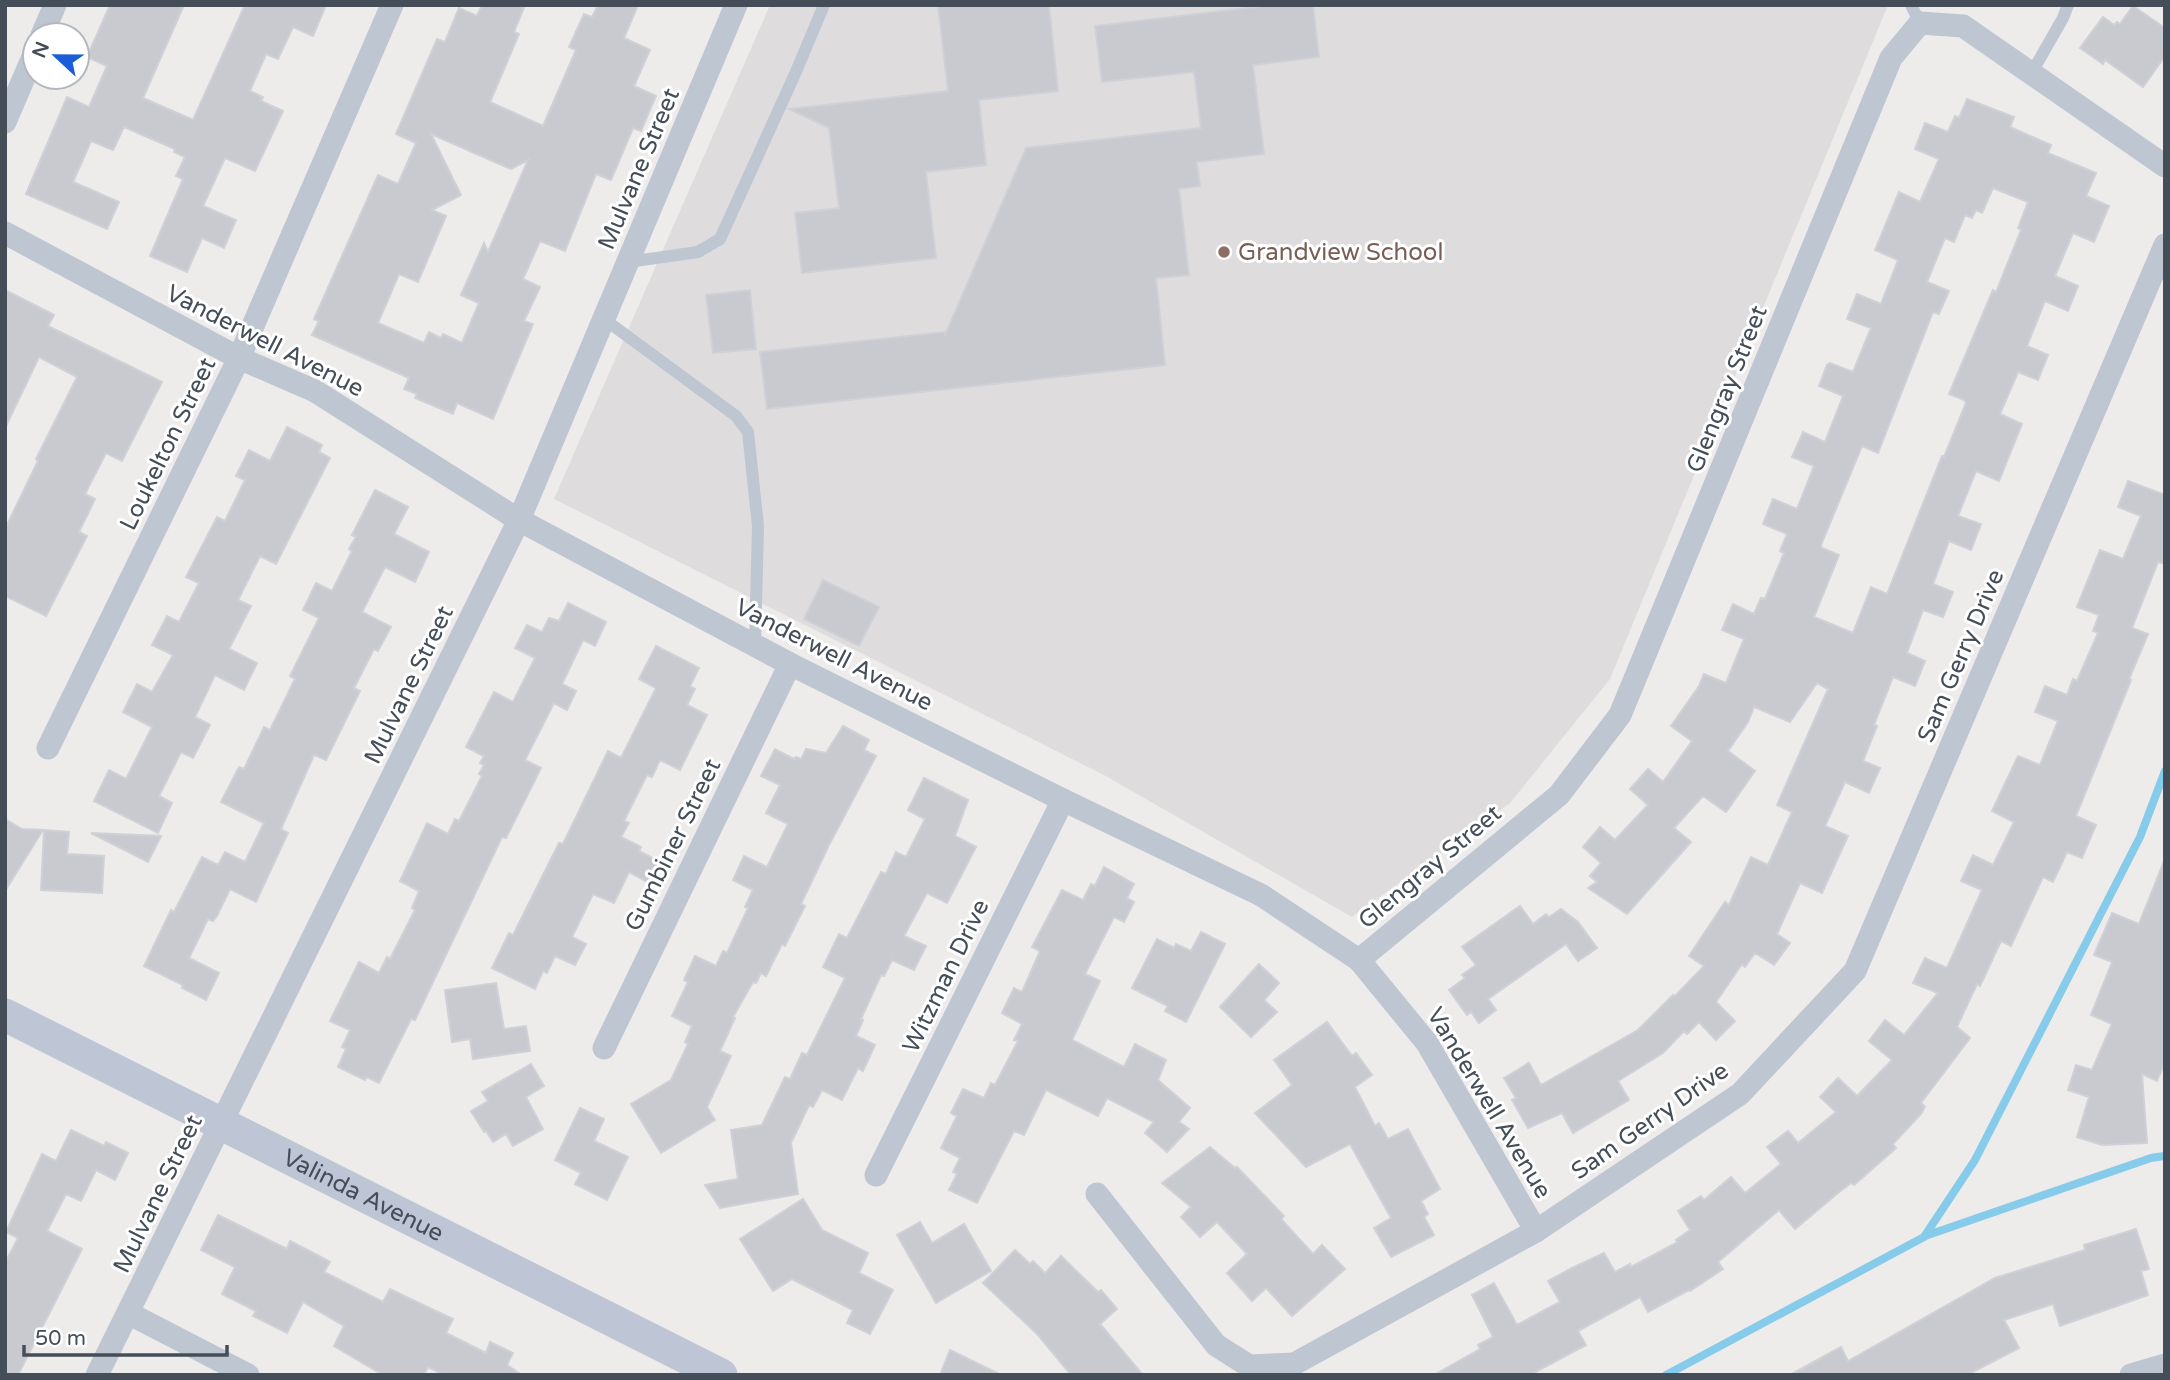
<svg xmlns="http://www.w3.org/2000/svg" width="2170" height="1380" viewBox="0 0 2170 1380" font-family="'Varela Round',sans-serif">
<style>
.education{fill:#dfdcdd}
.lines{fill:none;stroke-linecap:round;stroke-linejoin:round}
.stream{stroke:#86cbe9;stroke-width:8}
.building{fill:#c8cad0;stroke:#cfd1d7;stroke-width:2;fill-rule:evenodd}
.service{stroke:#bec6d1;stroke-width:12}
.minor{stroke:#bec6d1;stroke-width:23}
.secondary{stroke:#bec6d5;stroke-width:33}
.education-dot{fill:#8d6e63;stroke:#fff;stroke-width:2.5}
.labels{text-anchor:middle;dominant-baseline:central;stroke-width:6;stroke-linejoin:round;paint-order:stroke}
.street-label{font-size:24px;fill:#444d58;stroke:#fff}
.education-label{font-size:24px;fill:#785e54;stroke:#fff;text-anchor:start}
</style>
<rect width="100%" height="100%" fill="#eeebeb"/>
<polygon class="education" points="770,5 1888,5 1610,679 1510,803 1352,917 1104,775 554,499"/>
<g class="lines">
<g class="stream">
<polyline points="1925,1236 2151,1158 2164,1156"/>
<polyline points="1666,1375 1924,1237 1975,1160 2140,837 2165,771"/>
</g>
</g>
<g class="building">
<polygon points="110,5 184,5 143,98 193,120 245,5 326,5 313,36 293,27 278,59 266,54 250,91 263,97 261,101 283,111 255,171 225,158 203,206 236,220 224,248 202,238 187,272 150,256 183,179 176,176 185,157 174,152 175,149 124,127 113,150 91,141 73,182 119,202 107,229 26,194 67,97 89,107 107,66 87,57"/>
<path d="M482,5H525L514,32L519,34L490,102L543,126L576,50L569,47L584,14L592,17L598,5H638L624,38L650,50L634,86L656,96L641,131L633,128L611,180L596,174L565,251L540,241L523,279L540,287L524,321L533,324L493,419L457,403L453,414L415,398L417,394L404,389L409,378L312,335L319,321L314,319L378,175L398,184L416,143L396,134L437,39L445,42L459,8L477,16ZM431,134L511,169L528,160L488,252L484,243L461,295L479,303L462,343L443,334L441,338L429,332L424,343L378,323L399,274L418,282L446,216L432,210L461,195Z"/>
<polygon points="938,5 1049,5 1058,91 979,100 986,165 926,172 936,258 802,273 795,213 839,208 829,128 789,109 948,91"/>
<polygon points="1272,5 1313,5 1319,57 1253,65 1264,154 1197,162 1200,186 1179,189 1189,275 1156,278 1165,365 767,409 760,352 944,332 945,335 1026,148 1201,128 1194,72 1102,82 1095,26"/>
<polygon points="2133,6 2165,28 2165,56 2143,87 2105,60 2103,64 2080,48 2103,17 2114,25 2117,22 2120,24"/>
<path d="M1967,99L2014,117L2010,127L2051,145L2048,153L2096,173L2086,196L2109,206L2094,242L2073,233L2055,276L2078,286L2068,311L2045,301L2027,346L2048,355L2038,380L2018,372L2000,414L2022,424L1999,481L1976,471L1958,516L1981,524L1971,550L1949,541L1933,584L1953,592L1943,617L1923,610L1907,653L1925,661L1915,686L1893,677L1874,725L1877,726L1863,761L1880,768L1869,793L1845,782L1825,826L1848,836L1822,893L1800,883L1777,934L1790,943L1774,965L1755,953L1745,967L1742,964L1716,1002L1735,1021L1716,1040L1699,1022L1687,1034L1684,1031L1663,1053L1618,1081L1629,1100L1573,1133L1562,1113L1528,1128L1512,1100L1516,1098L1504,1078L1529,1063L1541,1085L1638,1030L1673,995L1675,996L1704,966L1689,956L1725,902L1729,905L1751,857L1768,865L1792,812L1777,805L1828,689L1817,683L1790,722L1754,707L1748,722L1728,751L1755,771L1726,812L1703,796L1674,828L1691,842L1627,914L1588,888L1597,882L1590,876L1601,863L1583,847L1600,827L1615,840L1648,805L1630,789L1648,769L1663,782L1692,741L1671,726L1699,686L1704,674L1726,683L1744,639L1722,630L1733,604L1754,614L1761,598L1765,599L1784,553L1780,551L1787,534L1763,524L1773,499L1797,509L1814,466L1792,457L1803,432L1825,442L1843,396L1819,386L1827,365L1830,363L1853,372L1871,328L1847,319L1857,294L1881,304L1898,260L1875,250L1899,192L1920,202L1939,159L1915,149L1925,123L1948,132L1955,116L1959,118ZM1993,188L2028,202L2018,228L2021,230L1996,292L1993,290L1949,394L1964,400L1966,403L1944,457L1942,456L1887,594L1871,587L1853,633L1814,617L1839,555L1822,548L1821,545L1862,446L1878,453L1933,312L1939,314L1949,291L1927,282L1945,238L1954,242L1965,215L1972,218L1976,210L1982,213Z"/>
<polygon points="5,290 54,315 48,326 162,382 122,461 106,453 85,494 95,499 79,532 87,536 46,616 5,596 5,529 38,461 36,459 77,377 39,357 5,428"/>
<polygon points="750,290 756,349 713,353 706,295"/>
<polygon points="287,427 322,445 319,452 330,458 276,564 260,556 238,600 251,606 229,649 257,663 244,690 215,675 195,717 210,725 193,758 181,752 159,796 172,803 158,833 94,801 109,770 126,779 152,727 123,712 137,684 152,692 173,655 152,645 167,616 179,622 199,583 186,577 217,517 225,521 245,480 236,476 249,450 270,461"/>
<polygon points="2128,481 2165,495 2165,564 2158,562 2132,628 2148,634 2129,679 2131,680 2076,816 2096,825 2082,858 2067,852 2053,882 2043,877 2011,946 2001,941 1980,986 1977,984 1957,1027 1970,1038 1921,1103 1925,1107 1921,1114 1893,1144 1896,1148 1854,1185 1851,1183 1838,1193 1795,1229 1779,1210 1718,1262 1723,1269 1690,1291 1689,1290 1648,1312 1640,1297 1578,1331 1586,1345 1530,1375 1434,1375 1480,1349 1478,1345 1493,1337 1472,1295 1494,1283 1517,1325 1560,1302 1548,1281 1572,1268 1604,1253 1615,1272 1630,1264 1631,1267 1678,1242 1676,1240 1690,1230 1678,1211 1701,1196 1704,1200 1731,1177 1745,1193 1781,1164 1767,1147 1788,1131 1798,1143 1836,1112 1820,1097 1838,1078 1857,1096 1892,1060 1869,1041 1885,1020 1904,1035 1938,993 1913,983 1925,958 1947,968 1982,890 1961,881 1973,855 1993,865 2014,822 1992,811 2018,756 2040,765 2058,721 2035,712 2045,686 2067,695 2073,679 2077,681 2098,633 2093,631 2099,615 2077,607 2100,550 2123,559 2141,516 2118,507"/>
<polygon points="375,490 408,507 394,534 429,552 415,582 385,567 362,612 391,627 378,651 374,649 354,688 360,691 326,760 314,755 281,829 288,833 256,902 230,889 217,916 213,921 208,919 189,958 219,973 206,1000 182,988 183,985 144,966 171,910 174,912 202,857 218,865 225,852 245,862 264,823 221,802 239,767 244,769 264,727 270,730 295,679 290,676 319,618 303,610 316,583 332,591 352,551 349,549 356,537 352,535"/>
<polygon points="823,580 879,607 859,646 804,619"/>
<polygon points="568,603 606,622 595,646 583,640 562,684 576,691 567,710 554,703 525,760 541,768 506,838 502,837 415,1020 411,1019 379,1083 367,1077 365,1080 338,1067 346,1049 342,1047 350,1030 330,1021 359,962 379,973 387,957 390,959 415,910 412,908 419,891 400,881 427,823 448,834 455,819 459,821 482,776 479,774 484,765 480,763 484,756 466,747 494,692 513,702 535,658 515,648 527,625 542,632 549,618 559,621"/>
<polygon points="656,646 699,668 690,686 695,689 687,705 707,715 680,770 660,760 652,777 647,775 624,821 629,823 621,837 641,847 639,851 660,862 649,883 629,872 614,903 593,894 572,937 586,944 575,965 555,956 547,973 543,971 535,989 492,968 509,933 513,935 559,843 563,844 608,751 621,758 656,688 639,679"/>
<polygon points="843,726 869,740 864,750 876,756 828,847 801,904 805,906 785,946 782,944 766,976 761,973 756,983 753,982 733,1017 735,1018 720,1051 731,1056 707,1107 715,1120 661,1153 631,1104 671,1080 688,1044 685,1042 692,1026 672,1016 688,982 684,980 695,956 716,966 723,951 727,953 748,908 745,907 753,890 733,880 744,856 767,867 788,824 766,813 780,785 761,776 775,749 794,759 796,757 801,759 806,749 826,753"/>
<polygon points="924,778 968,800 955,836 976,847 947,903 927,893 904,936 926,946 914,970 892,960 884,976 881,975 861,1019 863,1020 856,1036 875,1045 863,1071 858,1068 842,1100 822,1090 813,1107 809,1105 791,1143 798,1194 720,1208 705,1185 738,1179 731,1130 762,1125 785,1077 790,1079 802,1053 807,1055 845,978 823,967 839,934 847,938 881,872 886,874 896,852 906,857 925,819 908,810"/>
<polygon points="5,819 22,829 43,830 5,891"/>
<polygon points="44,830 69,832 67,854 104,856 102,893 41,890"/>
<polygon points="91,833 161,836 148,862"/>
<polygon points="2164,861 2165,1062 2157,1081 2142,1074 2147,1143 2102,1145 2077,1137 2089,1097 2068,1090 2076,1065 2092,1070 2112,1024 2091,1015 2112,962 2094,955 2112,913 2139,924"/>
<polygon points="1104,867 1134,884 1127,898 1134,902 1124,922 1114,917 1085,974 1100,981 1072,1040 1124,1067 1135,1044 1166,1060 1158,1080 1190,1108 1179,1122 1189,1129 1167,1152 1145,1133 1154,1122 1107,1098 1098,1116 1046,1090 1024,1135 1014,1131 977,1203 949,1190 957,1174 953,1172 960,1158 941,1148 957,1116 951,1113 963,1089 984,1098 991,1083 995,1085 1018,1041 1014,1040 1022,1024 1002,1013 1014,988 1022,992 1040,951 1032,947 1062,890 1083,900 1091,884 1095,886"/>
<polygon points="1520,906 1533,924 1546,914 1549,917 1561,909 1578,922 1597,948 1578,961 1566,944 1488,999 1496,1010 1479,1023 1471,1012 1467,1015 1449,990 1465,978 1462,975 1476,965 1462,947"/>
<polygon points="1201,932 1225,944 1186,1022 1165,1011 1168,1006 1132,988 1157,939 1174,948 1176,944 1191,951"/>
<polygon points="1259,964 1279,983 1264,1000 1277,1012 1251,1037 1220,1007"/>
<polygon points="496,983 504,1029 526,1026 530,1051 473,1059 470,1039 452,1042 445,990"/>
<polygon points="1327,1022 1352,1056 1356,1053 1372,1075 1355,1087 1375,1126 1379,1123 1388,1139 1408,1129 1440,1189 1421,1201 1428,1214 1424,1217 1434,1235 1391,1257 1374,1228 1391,1218 1350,1144 1306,1167 1255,1113 1292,1085 1274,1060"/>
<polygon points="531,1064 544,1086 526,1097 543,1129 513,1146 506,1134 493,1142 486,1131 484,1132 471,1111 488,1101 482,1092"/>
<polygon points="580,1108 604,1119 594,1141 628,1157 607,1200 575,1184 581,1173 555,1160"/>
<polygon points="71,1130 104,1146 106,1142 128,1153 115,1180 96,1170 81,1201 66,1194 47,1231 82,1249 18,1375 5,1375 5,1263 18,1238 6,1232 42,1154 56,1161"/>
<polygon points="1210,1147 1235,1168 1237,1167 1284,1216 1281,1219 1313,1254 1322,1245 1345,1269 1292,1316 1266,1288 1252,1301 1227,1273 1247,1254 1217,1222 1200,1237 1181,1217 1191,1207 1162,1183"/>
<polygon points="803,1199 822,1230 868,1253 859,1273 893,1290 870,1334 847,1323 853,1310 792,1279 773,1291 740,1239"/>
<polygon points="218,1215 287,1249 290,1241 319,1256 330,1262 324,1272 383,1302 390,1289 453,1319 446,1333 486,1353 490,1342 513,1353 507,1365 522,1375 444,1375 428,1367 424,1375 383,1375 334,1346 344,1326 303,1302 287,1333 253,1316 256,1311 222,1294 235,1267 201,1250"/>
<polygon points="920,1222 932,1243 964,1224 991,1271 936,1303 897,1235"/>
<polygon points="2136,1229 2149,1269 2141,1271 2148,1295 2060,1326 2053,1304 2004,1320 2019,1348 1967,1375 1790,1375 1841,1347 1848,1361 1995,1278 2085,1250 2084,1245"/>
<polygon points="1015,1250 1030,1264 1033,1261 1045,1273 1061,1256 1098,1292 1101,1290 1117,1309 1100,1324 1143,1375 1071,1375 1038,1335 983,1283"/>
<polygon points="950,1350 1001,1375 940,1375"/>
</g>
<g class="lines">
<g class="service">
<polyline points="1911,5 1920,23"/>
<polyline points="2031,74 2063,18 2068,5"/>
<polyline points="628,262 698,252 720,239 795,74 824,5"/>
<polyline points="604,319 736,416 748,432 758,526 755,645"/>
</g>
<g class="minor">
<polyline points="42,35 55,5"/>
<polyline points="5,122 35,52"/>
<polyline points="5,233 239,358 315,391 519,520 790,664 1063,800 1261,895 1359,960 1427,1043 1536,1231"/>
<polyline points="48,748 239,358 392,5"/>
<polyline points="1359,960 1559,795 1620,715 1891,58 1920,23 1963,26 2165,166"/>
<polyline points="604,1048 790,664"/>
<polyline points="876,1175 1063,800"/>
<polyline points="1097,1194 1216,1345 1249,1366 1294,1364 1536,1231 1740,1094 1855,971 2165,245"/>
<polyline points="128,1313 248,1375"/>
<polyline points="97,1375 519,520 736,5"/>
<polyline points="2131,1375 2165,1365"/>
</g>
<path class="secondary" id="s1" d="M5,1015L721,1375"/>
</g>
<circle class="education-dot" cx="1224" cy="252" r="7"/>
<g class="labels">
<g class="street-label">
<text transform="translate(639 169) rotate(-67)">Mulvane Street</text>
<text transform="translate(265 341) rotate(27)">Vanderwell Avenue</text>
<text transform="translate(1727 389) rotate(-68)">Glengray Street</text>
<text transform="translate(168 444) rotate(-64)">Loukelton Street</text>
<text transform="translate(834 655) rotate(27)">Vanderwell Avenue</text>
<text transform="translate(1961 656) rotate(-67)">Sam Gerry Drive</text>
<text transform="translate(409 685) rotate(-64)">Mulvane Street</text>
<text transform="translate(673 845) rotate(-64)">Gumbiner Street</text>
<text transform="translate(1430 867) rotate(-40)">Glengray Street</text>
<text transform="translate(946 976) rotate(-64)">Witzman Drive</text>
<text transform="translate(1489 1103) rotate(59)">Vanderwell Avenue</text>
<text transform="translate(1650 1121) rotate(-35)">Sam Gerry Drive</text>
<text transform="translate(158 1194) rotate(-64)">Mulvane Street</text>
<text stroke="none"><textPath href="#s1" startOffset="401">Valinda Avenue</textPath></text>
</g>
<g class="education-label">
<text x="1238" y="252">Grandview School</text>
</g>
</g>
<rect width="2170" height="1380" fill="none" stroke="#444d58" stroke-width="14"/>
<g transform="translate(56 56) rotate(292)"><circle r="33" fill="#ffffff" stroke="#b4b8bc" stroke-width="2"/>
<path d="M0-5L12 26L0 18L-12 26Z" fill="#1b5cd8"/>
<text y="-10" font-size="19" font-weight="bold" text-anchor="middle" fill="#444d58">N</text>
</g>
<path d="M24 1345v10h203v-10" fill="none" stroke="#444d58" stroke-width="3.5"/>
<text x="35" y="1345" font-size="21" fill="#444d58" stroke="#ffffff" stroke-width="5" paint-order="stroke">50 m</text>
</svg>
